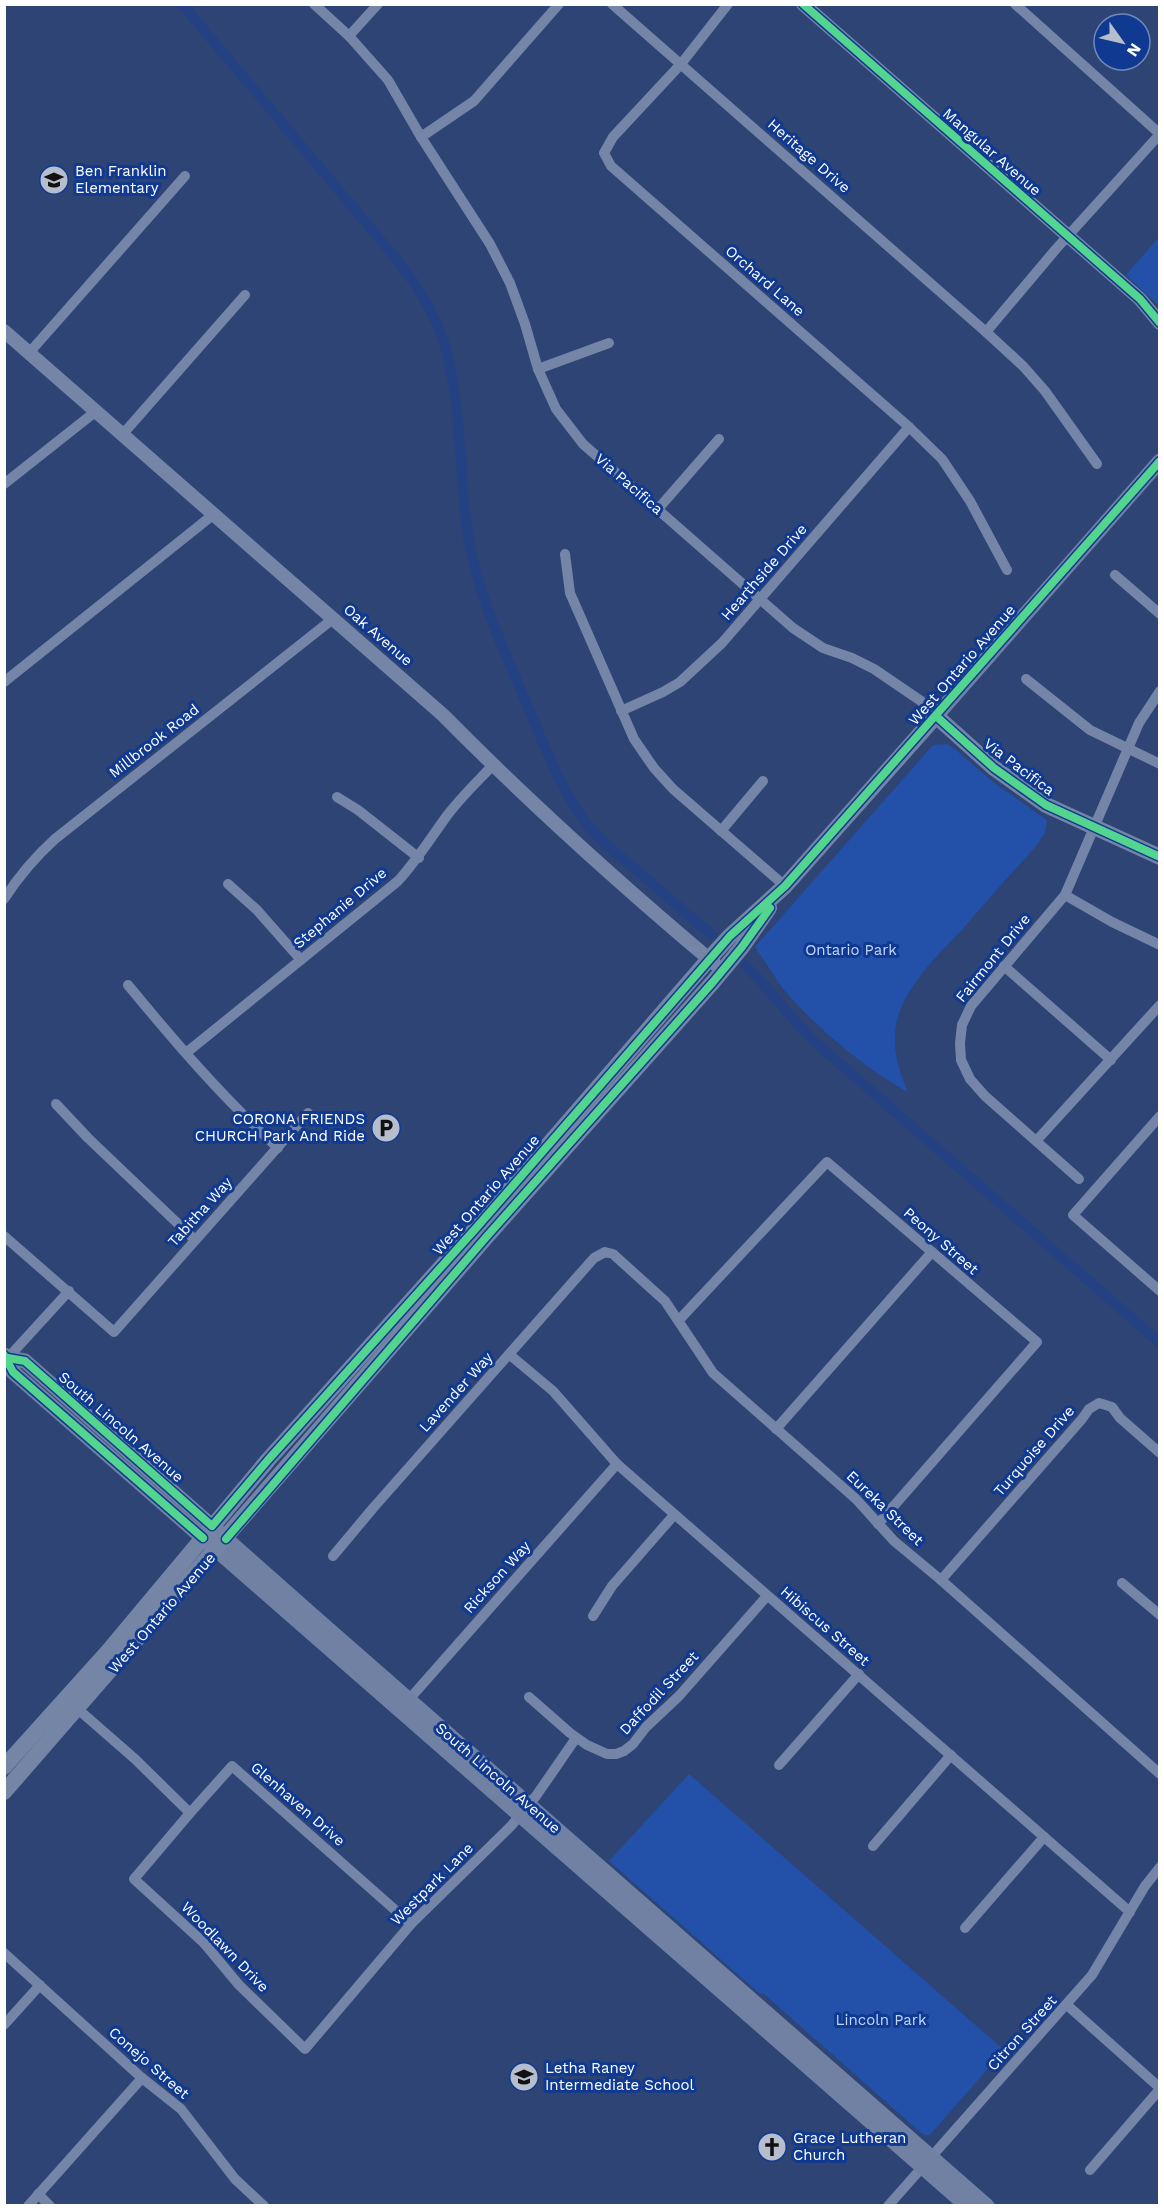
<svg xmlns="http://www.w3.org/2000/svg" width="1164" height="2210" viewBox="0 0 1164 2210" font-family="'Work Sans',sans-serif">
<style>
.green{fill:#2350a9}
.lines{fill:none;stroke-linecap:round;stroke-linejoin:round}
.canal{stroke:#244283;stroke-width:10}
.minor{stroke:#7585a7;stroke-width:10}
.tertiary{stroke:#7585a7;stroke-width:14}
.secondary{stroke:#7181a4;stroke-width:15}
.primary{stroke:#7485a6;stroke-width:16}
.cycleway-casing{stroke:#103a91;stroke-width:11}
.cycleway{stroke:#53d58f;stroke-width:8}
.labels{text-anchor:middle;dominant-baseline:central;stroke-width:6;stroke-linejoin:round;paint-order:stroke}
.street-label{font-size:15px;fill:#fff;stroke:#103a91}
.poi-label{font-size:15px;fill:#fff;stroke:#103a91;text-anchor:start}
.park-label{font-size:15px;fill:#c3d7fd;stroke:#103a91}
</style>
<rect width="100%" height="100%" fill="#2d4474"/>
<g class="green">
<polygon points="1159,237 1159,306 1126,275"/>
<path d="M947,744L955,749L993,782L1047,820L1045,833L1036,846C1013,872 989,898 966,925C940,954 904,985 896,1025C892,1049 899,1071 908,1092C868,1071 809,1022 781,986C772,973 764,960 755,947L933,745Z"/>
<polygon points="689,1774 1004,2050 930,2135 925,2135 920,2132 764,1994 759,1993 609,1861"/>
</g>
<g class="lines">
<g class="canal">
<path d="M182,4L389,250C412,278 433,308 444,343C463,405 458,473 468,536C478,596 505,652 528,707C545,747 560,789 587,824C602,843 622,858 640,873C664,894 688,915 712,935"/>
<path d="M745,965C770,989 789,1017 814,1041L1160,1343"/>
</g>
<g class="minor">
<polyline points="314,4 349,36 388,80 421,137 490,244 510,283 525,324 538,369 556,409 583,444 793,628 823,648 852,658 874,669 921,701 936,716"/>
<polyline points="612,4 986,332 1023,366 1045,391 1097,464"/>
<polyline points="728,4 681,64 613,137 604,153 611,166 909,427 942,459 970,501 1007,570"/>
<polyline points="1015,4 1160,134"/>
<polyline points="349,36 378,4"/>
<polyline points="421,137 474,101 559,4"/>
<polyline points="986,332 1056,249 1160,134"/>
<polyline points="29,353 185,176"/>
<polyline points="538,369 609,343"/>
<polyline points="122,435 245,295"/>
<polyline points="4,484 95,412"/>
<polyline points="658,509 719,439"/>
<polyline points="565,554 570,593 634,739 654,768 673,789 785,886"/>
<polyline points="1115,575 1160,614"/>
<polyline points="1026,679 1090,730 1160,764"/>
<polyline points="4,682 214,514"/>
<polyline points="621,711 663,692 680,682 722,643 909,427"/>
<polyline points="337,797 358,810 419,858"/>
<polyline points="721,831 763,781"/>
<polyline points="228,884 257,910 301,960"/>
<polyline points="1065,895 1112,922 1160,945"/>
<path d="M4,899C19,876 34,858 55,839L334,618"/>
<polyline points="1004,966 1111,1060"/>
<path d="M128,985C175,1042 223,1098 278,1148"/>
<path d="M186,1053L398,881C417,860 430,839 446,817C460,798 477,782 493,765"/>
<polyline points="56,1104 88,1138 194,1239"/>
<polyline points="1160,1116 1073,1215 1160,1291"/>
<polyline points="1037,1140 1160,1005"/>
<polyline points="1079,1179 985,1096 970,1079 961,1060 960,1043 962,1025 971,1006 1065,895 1139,723 1160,691"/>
<polyline points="4,1236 114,1332 308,1113"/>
<polyline points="679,1320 827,1162 1037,1342 878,1524"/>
<polyline points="510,1355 553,1391 617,1464 1130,1912"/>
<polyline points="5,1361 69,1291"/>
<polyline points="776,1429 932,1252"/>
<polyline points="333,1556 374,1507 594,1258 605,1252 613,1254 665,1301 713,1373 856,1499 894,1541 941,1580 1160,1774"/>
<polyline points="941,1580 1082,1419 1089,1409 1099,1403 1112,1407 1120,1418 1160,1453"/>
<polyline points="1122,1583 1160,1615"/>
<polyline points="593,1616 612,1586 674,1515"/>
<polyline points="529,1697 570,1733 587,1745 607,1754 616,1754 624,1751 633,1744 646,1727 679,1696 767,1596"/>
<polyline points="72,1704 135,1759 190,1813 232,1766 411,1924"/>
<polyline points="405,1704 617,1464"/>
<polyline points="779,1765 859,1674"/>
<polyline points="190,1813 134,1879 204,1943 239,1985 305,2049 411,1924 511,1826 536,1796 576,1738"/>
<polyline points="873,1846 951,1755"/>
<polyline points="965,1928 1044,1837"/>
<polyline points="4,1953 142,2078 181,2109 235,2179 264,2206"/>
<polyline points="1067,2005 1160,2088"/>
<polyline points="4,2025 40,1985"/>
<polyline points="1090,2170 1160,2089"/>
<polyline points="38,2194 50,2206"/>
<polyline points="28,2206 142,2078"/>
<polyline points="888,2206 1092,1975 1145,1886 1160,1867"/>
</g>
<g class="tertiary">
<polyline points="803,4 1140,299 1160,323"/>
<path d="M4,331L443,715C530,803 621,885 715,964"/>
</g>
<g class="secondary">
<polyline points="936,716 1160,461"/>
<polyline points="4,1355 13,1372 967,2206"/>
<polyline points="8,1358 25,1361 318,1620 987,2206"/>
</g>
<g class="primary">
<polyline points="4,1767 111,1648 268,1460 477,1227 709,959 730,936 785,886 936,716 994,768 1046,805 1160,857"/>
<polyline points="4,1792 488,1235 713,982 742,947 769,908"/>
</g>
<g class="cycleway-casing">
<g id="cycleway">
<polyline points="803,4 1140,299 1160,323"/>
<polyline points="936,716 994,768 1046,805 1160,857"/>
<polyline points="4,1355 13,1372 203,1538"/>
<polyline points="8,1358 25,1361 212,1526 268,1460 477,1227 730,936 785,886 1160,461"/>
<polyline points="226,1539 488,1235 713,982 742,947 770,908"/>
</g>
</g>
<use href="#cycleway" class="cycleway"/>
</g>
<defs>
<g id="school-disc" transform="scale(1.5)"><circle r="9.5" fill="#b6bece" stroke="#103a91"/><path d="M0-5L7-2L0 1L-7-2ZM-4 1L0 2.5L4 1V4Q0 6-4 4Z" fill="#111"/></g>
<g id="parking-disc" transform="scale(1.5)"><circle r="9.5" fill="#b6bece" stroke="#103a91"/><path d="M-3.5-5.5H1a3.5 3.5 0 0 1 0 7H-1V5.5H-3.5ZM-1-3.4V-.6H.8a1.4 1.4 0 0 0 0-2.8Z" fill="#111"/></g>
<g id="church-disc" transform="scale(1.5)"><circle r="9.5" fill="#b6bece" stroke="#103a91"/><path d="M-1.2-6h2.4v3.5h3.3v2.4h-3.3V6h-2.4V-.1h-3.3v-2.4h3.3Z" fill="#111"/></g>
</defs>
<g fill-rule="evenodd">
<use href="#school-disc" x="54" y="180"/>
<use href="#parking-disc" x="386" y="1128"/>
<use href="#school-disc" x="524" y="2077"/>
<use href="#church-disc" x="772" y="2147"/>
</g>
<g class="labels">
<g class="street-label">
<text transform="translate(992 152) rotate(41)">Mangular Avenue</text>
<text transform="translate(809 156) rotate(41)">Heritage Drive</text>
<text transform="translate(765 281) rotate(41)">Orchard Lane</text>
<text transform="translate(629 484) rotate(41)">Via Pacifica</text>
<text transform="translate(764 572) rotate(-49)">Hearthside Drive</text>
<text transform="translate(378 635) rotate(41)">Oak Avenue</text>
<text transform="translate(962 665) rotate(-49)">West Ontario Avenue</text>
<text transform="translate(154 741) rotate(-38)">Millbrook Road</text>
<text transform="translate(1019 767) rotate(37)">Via Pacifica</text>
<text transform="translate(340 908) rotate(-40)">Stephanie Drive</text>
<text transform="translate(993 958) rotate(-51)">Fairmont Drive</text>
<text transform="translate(486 1195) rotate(-49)">West Ontario Avenue</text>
<text transform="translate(200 1212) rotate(-48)">Tabitha Way</text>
<text transform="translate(941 1241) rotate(41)">Peony Street</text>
<text transform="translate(456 1392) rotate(-48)">Lavender Way</text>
<text transform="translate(121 1427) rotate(41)">South Lincoln Avenue</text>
<text transform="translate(1034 1451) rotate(-49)">Turquoise Drive</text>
<text transform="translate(885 1508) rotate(44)">Eureka Street</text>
<text transform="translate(497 1577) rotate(-48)">Rickson Way</text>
<text transform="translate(162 1613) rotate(-49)">West Ontario Avenue</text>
<text transform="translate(825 1626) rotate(41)">Hibiscus Street</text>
<text transform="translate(659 1693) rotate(-47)">Daffodil Street</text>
<text transform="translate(498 1778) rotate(41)">South Lincoln Avenue</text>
<text transform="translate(298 1804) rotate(41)">Glenhaven Drive</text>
<text transform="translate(432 1884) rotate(-45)">Westpark Lane</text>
<text transform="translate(225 1947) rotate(46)">Woodlawn Drive</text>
<text transform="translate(1022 2033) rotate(-48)">Citron Street</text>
<text transform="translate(149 2063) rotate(41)">Conejo Street</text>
</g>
<g class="poi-label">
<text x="75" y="171">Ben Franklin<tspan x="75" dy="17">Elementary</tspan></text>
<text x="365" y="1119" text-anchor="end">CORONA FRIENDS<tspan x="365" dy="17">CHURCH Park And Ride</tspan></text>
<text x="545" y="2068">Letha Raney<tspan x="545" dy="17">Intermediate School</tspan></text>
<text x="793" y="2138">Grace Lutheran<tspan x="793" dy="17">Church</tspan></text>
</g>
<g class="park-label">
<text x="851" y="950">Ontario Park</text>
<text x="881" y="2020">Lincoln Park</text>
</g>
</g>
<rect width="1164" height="2210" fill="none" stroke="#ffffff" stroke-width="12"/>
<g transform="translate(1122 42) rotate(124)"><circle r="28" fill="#103a91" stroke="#7089bd" stroke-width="1.5"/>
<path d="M0-4.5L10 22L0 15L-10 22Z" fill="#b6bece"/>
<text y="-9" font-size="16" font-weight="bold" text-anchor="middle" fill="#ffffff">N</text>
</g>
</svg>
